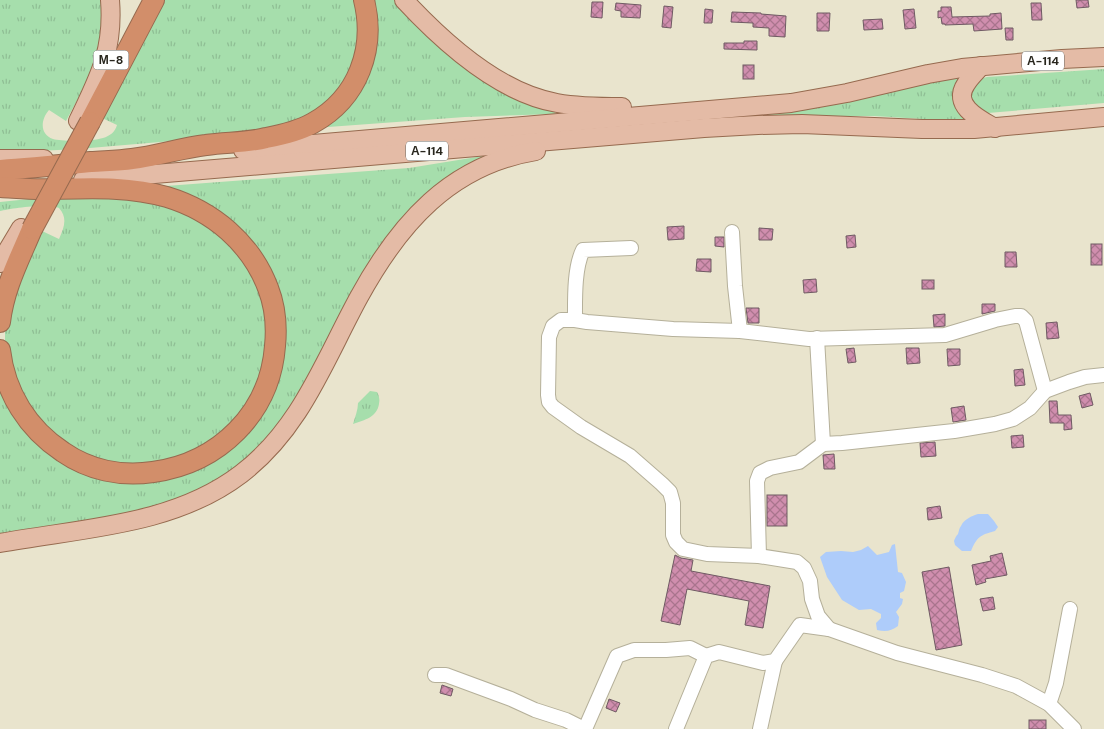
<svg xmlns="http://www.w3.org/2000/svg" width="1104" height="729" viewBox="0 0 1104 729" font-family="'DM Sans',sans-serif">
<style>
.grass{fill:url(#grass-tufts)}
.water{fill:#aeccfa}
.building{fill:url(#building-cross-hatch);stroke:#6f5a63}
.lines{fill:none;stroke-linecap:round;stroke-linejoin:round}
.minor-casing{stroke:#b5b09a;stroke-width:16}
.major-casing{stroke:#966a4f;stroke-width:20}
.highway-casing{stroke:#966a4f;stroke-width:22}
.minor{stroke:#fff;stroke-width:14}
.major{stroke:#e4bba6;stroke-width:18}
.highway{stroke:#d28e6a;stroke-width:20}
.highway-bridge-casing{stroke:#966a4f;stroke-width:22;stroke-linecap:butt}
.highway-bridge{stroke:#d28e6a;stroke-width:20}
.labels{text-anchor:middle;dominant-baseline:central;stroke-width:5;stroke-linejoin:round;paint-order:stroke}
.shield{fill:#fff;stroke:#686761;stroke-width:1}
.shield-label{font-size:12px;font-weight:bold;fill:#28261d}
</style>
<defs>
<pattern id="grass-tufts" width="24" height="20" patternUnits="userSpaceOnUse" patternTransform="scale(1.25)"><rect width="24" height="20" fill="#a6deac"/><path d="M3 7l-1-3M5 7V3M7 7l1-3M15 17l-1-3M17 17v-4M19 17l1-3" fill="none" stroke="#8fbe94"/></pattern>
<pattern id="building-cross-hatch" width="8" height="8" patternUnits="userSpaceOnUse" patternTransform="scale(1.25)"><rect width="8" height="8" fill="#d08eae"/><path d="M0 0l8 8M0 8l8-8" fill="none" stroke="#a9748d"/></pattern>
</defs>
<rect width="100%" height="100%" fill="#e9e4cd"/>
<g class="grass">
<path d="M0,0H103L101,43L90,76L66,121L49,110C41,119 39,134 53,139C63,142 94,141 103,138C110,136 115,132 117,125L102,118L165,0H357L360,11L354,66L331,101L293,124L231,136L78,149L38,151H0Z"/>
<polygon points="372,0 394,0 426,33 556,113 554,114 465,117 328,127 326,126 341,112"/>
<polygon points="1104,69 1104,103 988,113 982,112 971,104 970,89 980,79 987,77"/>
<polygon points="964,75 966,120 955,121 874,116 767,116 762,114"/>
<path d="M483,156L487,157C472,165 456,172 442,181C419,197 400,218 384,241L295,404L255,453L211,485L161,505L118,516L0,535V384L29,434L154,482L174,477L259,419L266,408L272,396L281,371L285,346L273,277L164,188L166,186L409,168Z"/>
<path d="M58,196H106L162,204L197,218L224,237L250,269L264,305L268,345L256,391L227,432L177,460L119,466L73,450L29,411L5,348V326L8,300L42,231L59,239C64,228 68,218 59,208C49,203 11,208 0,211V202Z"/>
<path d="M370,391L377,392C379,396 380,399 379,404C377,417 365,420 353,424C355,417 358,410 358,403Z"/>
</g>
<g class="water">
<path d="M978,514H988L994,521L998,527L995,531C980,535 977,537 971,551H962L955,545L954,541C955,538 956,536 958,534C959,531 959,528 961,526C964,519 972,516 978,514Z"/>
<path d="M895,544L898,572L902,573L906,582L904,591L900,593V598L903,599L902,604L896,612L899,617L898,626C891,631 886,632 877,630L876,623L881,618V614L871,609L859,610L842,600L827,577L820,557L826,552L841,551L853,552L861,550L868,546L877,555L889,552L892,545Z"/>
</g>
<g class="building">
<polygon points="1076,0 1088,0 1089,7 1077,8"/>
<polygon points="592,2 603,2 602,18 591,17"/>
<polygon points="616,3 641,5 640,18 621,17 621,11 615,10"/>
<polygon points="1031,3 1041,3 1042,20 1032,20"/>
<polygon points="664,6 673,7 671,28 662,27"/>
<polygon points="941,7 951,7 952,17 990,16 990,14 1001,13 1002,29 974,31 973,24 945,25 945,24 942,24 941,17 938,18 938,11 941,11"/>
<polygon points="705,9 713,10 712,23 704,23"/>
<polygon points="914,9 916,28 905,29 903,10"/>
<polygon points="732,12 761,13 761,14 786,16 785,37 769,36 769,28 753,27 753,23 731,22"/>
<polygon points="817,13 830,13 829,31 817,31"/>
<polygon points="882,19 883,29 864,30 863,20"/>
<polygon points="1005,28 1013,28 1013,40 1006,40"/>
<polygon points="744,41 757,41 757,50 724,49 724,43 744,43"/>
<rect x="743" y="65" width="11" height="14"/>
<polygon points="684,226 684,239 668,240 667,227"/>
<polygon points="759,228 773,229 772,240 759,240"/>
<polygon points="855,235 856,247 847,248 846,236"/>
<polygon points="715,237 724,237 724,247 715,246"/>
<rect x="1091" y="244" width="11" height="21"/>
<polygon points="1005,252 1016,252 1017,267 1005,267"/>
<polygon points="697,259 711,259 711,272 696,271"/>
<polygon points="816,279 817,292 804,293 803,280"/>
<rect x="922" y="280" width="12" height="9"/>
<polygon points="982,304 995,304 995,311 982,314"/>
<polygon points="746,308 759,308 759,323 748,323"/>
<polygon points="945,314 945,326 934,327 933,315"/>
<polygon points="1057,322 1059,338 1047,339 1046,323"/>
<polygon points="854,348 856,362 848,363 846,349"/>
<polygon points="906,348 919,348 920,363 907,364"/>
<polygon points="947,349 960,349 960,365 948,366"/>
<polygon points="1023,369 1025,385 1015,386 1014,370"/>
<polygon points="1090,393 1093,405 1082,408 1079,396"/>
<polygon points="1049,401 1057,401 1058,415 1071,415 1072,429 1064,430 1064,423 1050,423"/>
<polygon points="964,406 966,420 953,422 951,408"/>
<polygon points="1023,435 1024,447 1012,448 1011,436"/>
<polygon points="935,442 936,456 921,457 920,443"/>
<polygon points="834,454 835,469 824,469 823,455"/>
<rect x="767" y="495" width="20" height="31"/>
<polygon points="940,506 942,518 928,520 927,508"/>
<polygon points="1002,553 1007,575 985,579 986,582 976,585 972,565 991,561 990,556"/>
<polygon points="675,555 681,558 693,560 691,571 770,586 763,628 745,625 749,601 687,589 680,625 661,621"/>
<polygon points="949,567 962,645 936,650 922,572"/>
<polygon points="993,597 995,609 983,611 980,599"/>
<polygon points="442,685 453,689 451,696 440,693"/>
<polygon points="609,699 620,703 616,712 606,708"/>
<rect x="1029" y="720" width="17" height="9"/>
</g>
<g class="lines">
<g class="minor-casing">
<g id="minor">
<polyline points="732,232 735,286 740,331"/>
<path d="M575,320C575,300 574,268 583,250L631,248"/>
<polyline points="817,338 823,444"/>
<polyline points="759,556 757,481 760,473 770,468 799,462 823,444 842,443 954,431 995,424 1013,419 1030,408 1045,391 1069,382 1085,377 1104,375"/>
<polyline points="829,629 818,616 812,599 810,581 804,568 797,562 759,556 707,554 683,549 676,542 673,535 673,503 670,492 662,484 630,456 581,427 553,407 549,402 548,395 549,337 553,326 561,320 575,320 587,322 673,329 740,331 809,339 945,335 995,320 1015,316 1021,316 1026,321 1045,391"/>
<polyline points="435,675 446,675 511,699 535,710 566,720 584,729"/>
<polyline points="1049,704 1056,683 1070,609"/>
<polyline points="585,729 617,656 634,650 666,650 690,648 706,656"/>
<polyline points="676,729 706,656 719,652 763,663 775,661 800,625 829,629 897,653 982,675 1016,686 1049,704 1074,729"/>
<polyline points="760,729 775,661"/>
</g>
</g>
<g class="major-casing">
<g id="major">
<path d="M404,0C443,42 499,93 557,103C579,107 601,107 622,107"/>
<path d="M981,66C976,72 970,77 966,84C951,106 981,120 995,128"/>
<path d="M78,121C99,77 114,50 110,0"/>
<polyline points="243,150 791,103 847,93 928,74 962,68 1062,59 1104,57"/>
<polyline points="0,159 44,159"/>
<polyline points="83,180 704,128 758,125 802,124 922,129 974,129 1104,117"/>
<polyline points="0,263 21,228"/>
<path d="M0,543C81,528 173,526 241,474C301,428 324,361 359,297C399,224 450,165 536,151"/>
</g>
</g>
<g class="highway-casing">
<g id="highway">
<polyline points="90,122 154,0"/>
<path d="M0,170C30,168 60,165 91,162C104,161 118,161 132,159C157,156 181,148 206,145C226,142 247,143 266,138C282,135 299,131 313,123C358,98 376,49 364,0"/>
<path d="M0,187C17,188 34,190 51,189C90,188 129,186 167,197C213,211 251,243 268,288C275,306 277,326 275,346C270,413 219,463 153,472C121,477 89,470 63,452C28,429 5,393 0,350"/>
<path d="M0,322C4,288 19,260 32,229"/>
</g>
</g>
<use href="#minor" class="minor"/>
<use href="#major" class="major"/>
<use href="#highway" class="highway"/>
<g class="highway-bridge-casing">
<polyline id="highway-bridge" points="32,229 90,122"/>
</g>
<use href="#highway-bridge" class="highway-bridge"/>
</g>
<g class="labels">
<g class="shield">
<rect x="93.5" y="50.5" width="35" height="19" rx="4"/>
<rect x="1022" y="51.5" width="42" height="19" rx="4"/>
<rect x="406" y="141.5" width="42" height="19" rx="4"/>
</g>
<g class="shield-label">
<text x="111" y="60">М-8</text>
<text x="1043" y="61">А-114</text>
<text x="427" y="151">А-114</text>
</g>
</g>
</svg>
